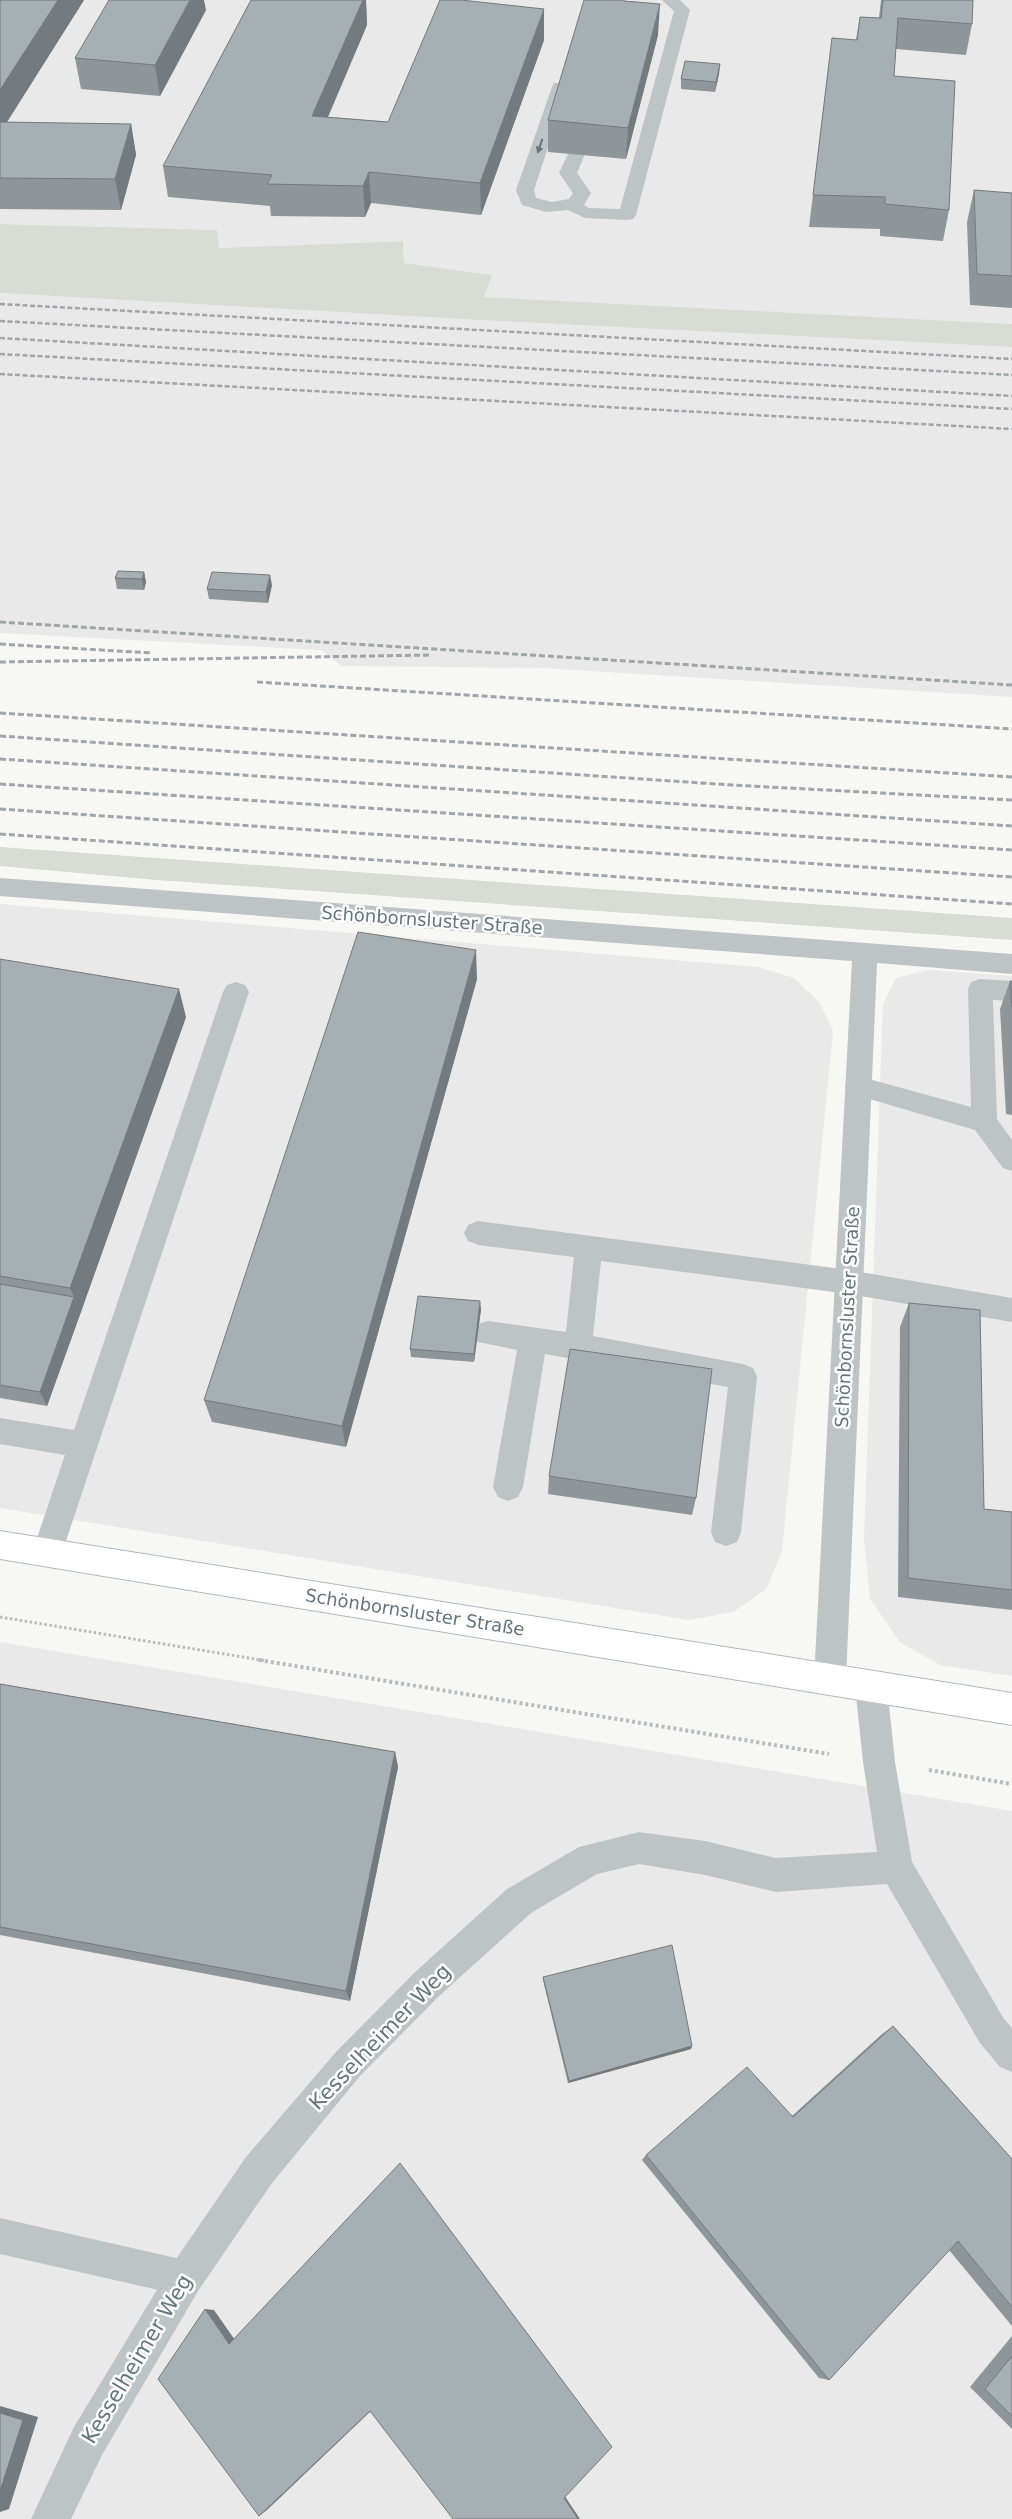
<svg xmlns="http://www.w3.org/2000/svg" width="1012" height="2519" viewBox="0 0 1012 2519" font-family="'DejaVu Sans',sans-serif">
<style>
.built{fill:#e8e9e8}
.green{fill:#d7dcd4}
.lines{fill:none;stroke-linecap:round;stroke-linejoin:round}
.secondary-casing{stroke:#b1b7bb;stroke-width:2}
.path-far1{stroke:#b9bcbe;stroke-width:3;stroke-dasharray:2.5 2.5;stroke-linecap:butt}
.path{stroke:#b9bcbe;stroke-width:4;stroke-dasharray:3 3;stroke-linecap:butt}
.lane{fill:#bec3c6;fill-rule:evenodd}
.street{fill:#bec3c6;fill-rule:evenodd}
.secondary{fill:#fff;fill-rule:evenodd}
.rail-far1{stroke:#9ea6aa;stroke-width:2.5;stroke-dasharray:5 2.5;stroke-linecap:butt}
.rail{stroke:#9ea6aa;stroke-width:3;stroke-dasharray:6 3;stroke-linecap:butt}
.wall{fill:#8f969a}
.shaded-wall{fill:#747a7d}
.building{fill:#a6afb3;stroke:#747a7d}
.oneway{fill:#64757d}
.labels{text-anchor:middle;dominant-baseline:central;stroke-width:5;stroke-linejoin:round;paint-order:stroke}
.street-label{font-size:18px;fill:#64757d;stroke:#fff}
.near-street-label{font-size:21px;fill:#64757d;stroke:#fff}
</style>
<rect width="100%" height="100%" fill="#f7f7f4"/>
<g class="built">
<polygon points="0,0 1012,0 1012,324 484,297 491,275 404,263 403,241 219,248 217,230 0,224"/>
<polygon points="0,293 479,320 1012,347 1012,697 542,668 342,666 321,650 0,633"/>
<polygon points="0,904 758,967 794,978 819,1002 833,1031 782,1551 766,1589 733,1612 689,1620 0,1508"/>
<polygon points="928,970 1012,976 1012,1676 940,1665 900,1642 870,1599 864,1539 883,1004 896,978"/>
<polygon points="0,1642 1012,1811 1012,2519 0,2519"/>
</g>
<g class="green">
<polygon points="0,224 217,230 219,248 403,241 404,263 492,275 484,297 1012,324 1012,347 479,320 0,293"/>
<polygon points="0,847 1012,918 1012,940 157,880 0,866"/>
</g>
<g class="lines">
<g class="secondary-casing">
<polygon id="secondary" points="0,1531 1012,1693 1012,1725 0,1559"/>
</g>
<polyline class="path-far1" points="0,1617 267,1661"/>
<g class="path">
<polyline points="259,1660 829,1754"/>
<polyline points="929,1770 1012,1784"/>
</g>
<g class="lane">
<polygon points="662,0 680,0 690,10 636,215 633,219 627,220 585,218 568,210 546,212 522,205 516,190 552,87 554,83 566,83 568,87 534,190 536,198 552,202 569,199 573,193 559,173 570,150 582,150 585,154 577,173 591,193 584,205 589,208 620,209 674,11"/>
<polygon points="980,979 1012,981 1012,1001 993,1000 997,1119 1012,1140 1012,1171 1003,1168 975,1130 849,1093 845,1086 849,1079 858,1076 971,1107 968,989 971,982"/>
<polygon points="236,982 245,985 249,992 62,1553 58,1563 47,1567 36,1563 32,1553 65,1455 0,1444 0,1418 74,1430 223,992 227,985"/>
<polygon points="478,1221 849,1270 1012,1298 1012,1322 849,1294 601,1261 593,1336 743,1364 753,1368 757,1377 741,1532 737,1542 726,1546 715,1542 711,1532 728,1387 545,1354 523,1487 518,1497 508,1501 498,1497 493,1487 517,1350 478,1342 474,1333 478,1324 488,1321 566,1332 574,1257 478,1245 468,1241 464,1233 468,1225"/>
<polygon points="0,2218 185,2260 198,2265 203,2278 198,2291 185,2296 0,2254"/>
</g>
<g class="street">
<polygon points="0,878 1012,954 1012,974 877,963 846,1679 841,1690 830,1694 819,1690 814,1679 852,961 0,896"/>
<polygon points="871,1671 882,1675 887,1686 895,1762 912,1862 1004,2019 1012,2028 1012,2072 1000,2067 980,2043 887,1884 776,1892 705,1875 639,1864 597,1874 531,1913 438,1997 360,2076 272,2183 198,2291 102,2455 71,2519 31,2519 74,2427 172,2265 246,2157 336,2052 414,1973 507,1889 579,1847 639,1832 705,1841 776,1858 877,1852 863,1762 855,1686 860,1675"/>
</g>
<use href="#secondary" class="secondary"/>
<g class="rail-far1">
<polyline points="0,304 1012,359"/>
<polyline points="0,321 1012,375"/>
<polyline points="0,338 1012,396"/>
<polyline points="0,354 1012,409"/>
<polyline points="0,374 1012,429"/>
</g>
<g class="rail">
<polyline points="0,622 1012,685"/>
<polyline points="0,644 152,653"/>
<polyline points="0,662 431,655"/>
<polyline points="257,682 1012,729"/>
<polyline points="0,713 1012,777"/>
<polyline points="0,736 732,785 1012,800"/>
<polyline points="0,759 1012,826"/>
<polyline points="0,784 1012,850"/>
<polyline points="0,809 1012,877"/>
<polyline points="0,834 1012,904"/>
</g>
</g>
<g class="wall">
<polygon points="0,0 84,0 7,122 131,124 136,155 121,210 0,209"/>
<polygon points="251,0 366,0 367,25 328,117 388,122 544,40 481,215 371,203 365,217 271,216 270,206 168,197 163,166"/>
<polygon points="881,0 973,0 972,24 966,55 896,49 894,76 949,210 943,241 880,236 880,229 809,227 832,38 856,40 860,17 879,18"/>
<polygon points="627,1 658,35 626,159 548,152 548,120"/>
<polygon points="206,10 160,96 81,89 75,58"/>
<polygon points="720,64 719,74 715,92 681,89 681,79"/>
<polygon points="974,190 1012,193 1012,308 970,305 967,222"/>
<polygon points="144,572 146,582 144,590 117,589 115,578"/>
<polygon points="272,585 268,603 209,599 207,589"/>
<polygon points="0,959 186,1017 47,1406 0,1398"/>
<polygon points="477,979 346,1447 212,1422 204,1400"/>
<polygon points="1010,981 1012,981 1012,1115 1006,1114 1000,1009"/>
<polygon points="909,1303 984,1509 1012,1512 1012,1610 898,1597 900,1327"/>
<polygon points="481,1309 474,1362 411,1357 410,1349"/>
<polygon points="549,1476 696,1498 692,1515 548,1494"/>
<polygon points="0,1684 395,1752 398,1767 350,2001 0,1935"/>
<polygon points="543,1977 692,2046 691,2049 568,2083 543,1980"/>
<polygon points="893,2026 1012,2159 1012,2326 949,2250 829,2380 819,2378 642,2160 646,2155 792,2116 882,2034"/>
<polygon points="1012,2336 1012,2429 970,2387"/>
</g>
<g class="shaded-wall">
<polygon points="58,0 84,0 0,133 0,90"/>
<polygon points="190,0 204,0 206,10 160,96 155,65"/>
<polygon points="363,0 366,0 367,25 315,147 312,116"/>
<polygon points="660,4 658,35 626,159 628,128"/>
<polygon points="544,9 544,40 481,215 480,183"/>
<polygon points="720,64 719,74 715,92 716,82"/>
<polygon points="131,124 136,155 121,210 115,179"/>
<polygon points="369,172 371,203 365,217 363,186"/>
<polygon points="144,572 146,582 144,590 142,579"/>
<polygon points="270,575 272,585 268,603 266,592"/>
<polygon points="476,950 477,979 346,1447 342,1426"/>
<polygon points="179,989 186,1017 81,1312 70,1288"/>
<polygon points="74,1297 81,1312 47,1406 40,1392"/>
<polygon points="480,1301 481,1309 474,1362 474,1354"/>
<polygon points="395,1752 398,1767 350,2001 346,1991"/>
<polygon points="692,2046 691,2049 568,2083 569,2081"/>
<polygon points="205,2309 214,2310 237,2343 229,2344"/>
<polygon points="0,2406 38,2417 9,2509 0,2512"/>
<polygon points="374,2408 267,2510 259,2516 370,2411"/>
<polygon points="562,2492 580,2519 578,2519 564,2498"/>
</g>
<g class="building">
<polygon points="0,0 58,0 0,90"/>
<polygon points="109,0 190,0 155,65 75,58"/>
<polygon points="251,0 363,0 312,116 388,122 440,0 461,0 544,9 480,183 369,172 363,186 267,184 272,175 163,166"/>
<polygon points="584,0 624,0 624,1 660,4 628,128 548,120"/>
<polygon points="883,0 973,0 972,24 898,18 894,76 955,81 949,210 885,204 885,197 813,195 832,38 857,40 860,17 881,18"/>
<polygon points="685,61 720,64 716,82 681,79"/>
<polygon points="0,122 131,124 115,179 0,178"/>
<polygon points="974,190 1012,193 1012,276 977,274"/>
<polygon points="118,571 144,572 142,579 115,578"/>
<polygon points="212,572 270,575 266,592 207,589"/>
<polygon points="358,932 476,950 342,1426 204,1400"/>
<polygon points="0,959 179,989 70,1288 0,1276"/>
<polygon points="1010,981 1012,981 1012,1007"/>
<polygon points="0,1284 74,1297 40,1392 0,1385"/>
<polygon points="418,1296 480,1301 474,1354 410,1349"/>
<polygon points="909,1303 980,1310 984,1509 1012,1512 1012,1590 908,1578"/>
<polygon points="570,1349 712,1369 696,1498 549,1476"/>
<polygon points="0,1684 395,1752 346,1991 0,1927"/>
<polygon points="672,1945 692,2046 569,2081 543,1977"/>
<polygon points="893,2026 1012,2159 1012,2307 958,2241 829,2380 646,2155 747,2067 793,2117"/>
<polygon points="400,2163 612,2447 564,2498 578,2519 453,2519 370,2411 259,2516 158,2379 205,2309 229,2344"/>
<polygon points="1012,2356 1012,2416 985,2389"/>
<polygon points="0,2413 23,2420 0,2491"/>
</g>
<defs><path id="oneway-solid" d="M-6-.8H1V-3.2L6.5 0L1 3.2V.8H-6Z" transform="scale(1.25)"/></defs>
<use class="oneway" href="#oneway-solid" transform="translate(540 146) rotate(109)"/>
<g class="labels">
<g class="street-label">
<text transform="translate(432 920) rotate(4)">Schönbornsluster Straße</text>
<text transform="translate(847 1317) rotate(-87)">Schönbornsluster Straße</text>
<text transform="translate(415 1612) rotate(9)">Schönbornsluster Straße</text>
</g>
<g class="near-street-label">
<text transform="translate(380 2037) rotate(-46)">Kesselheimer Weg</text>
<text transform="translate(137 2359) rotate(-59)">Kesselheimer Weg</text>
</g>
</g>
</svg>
